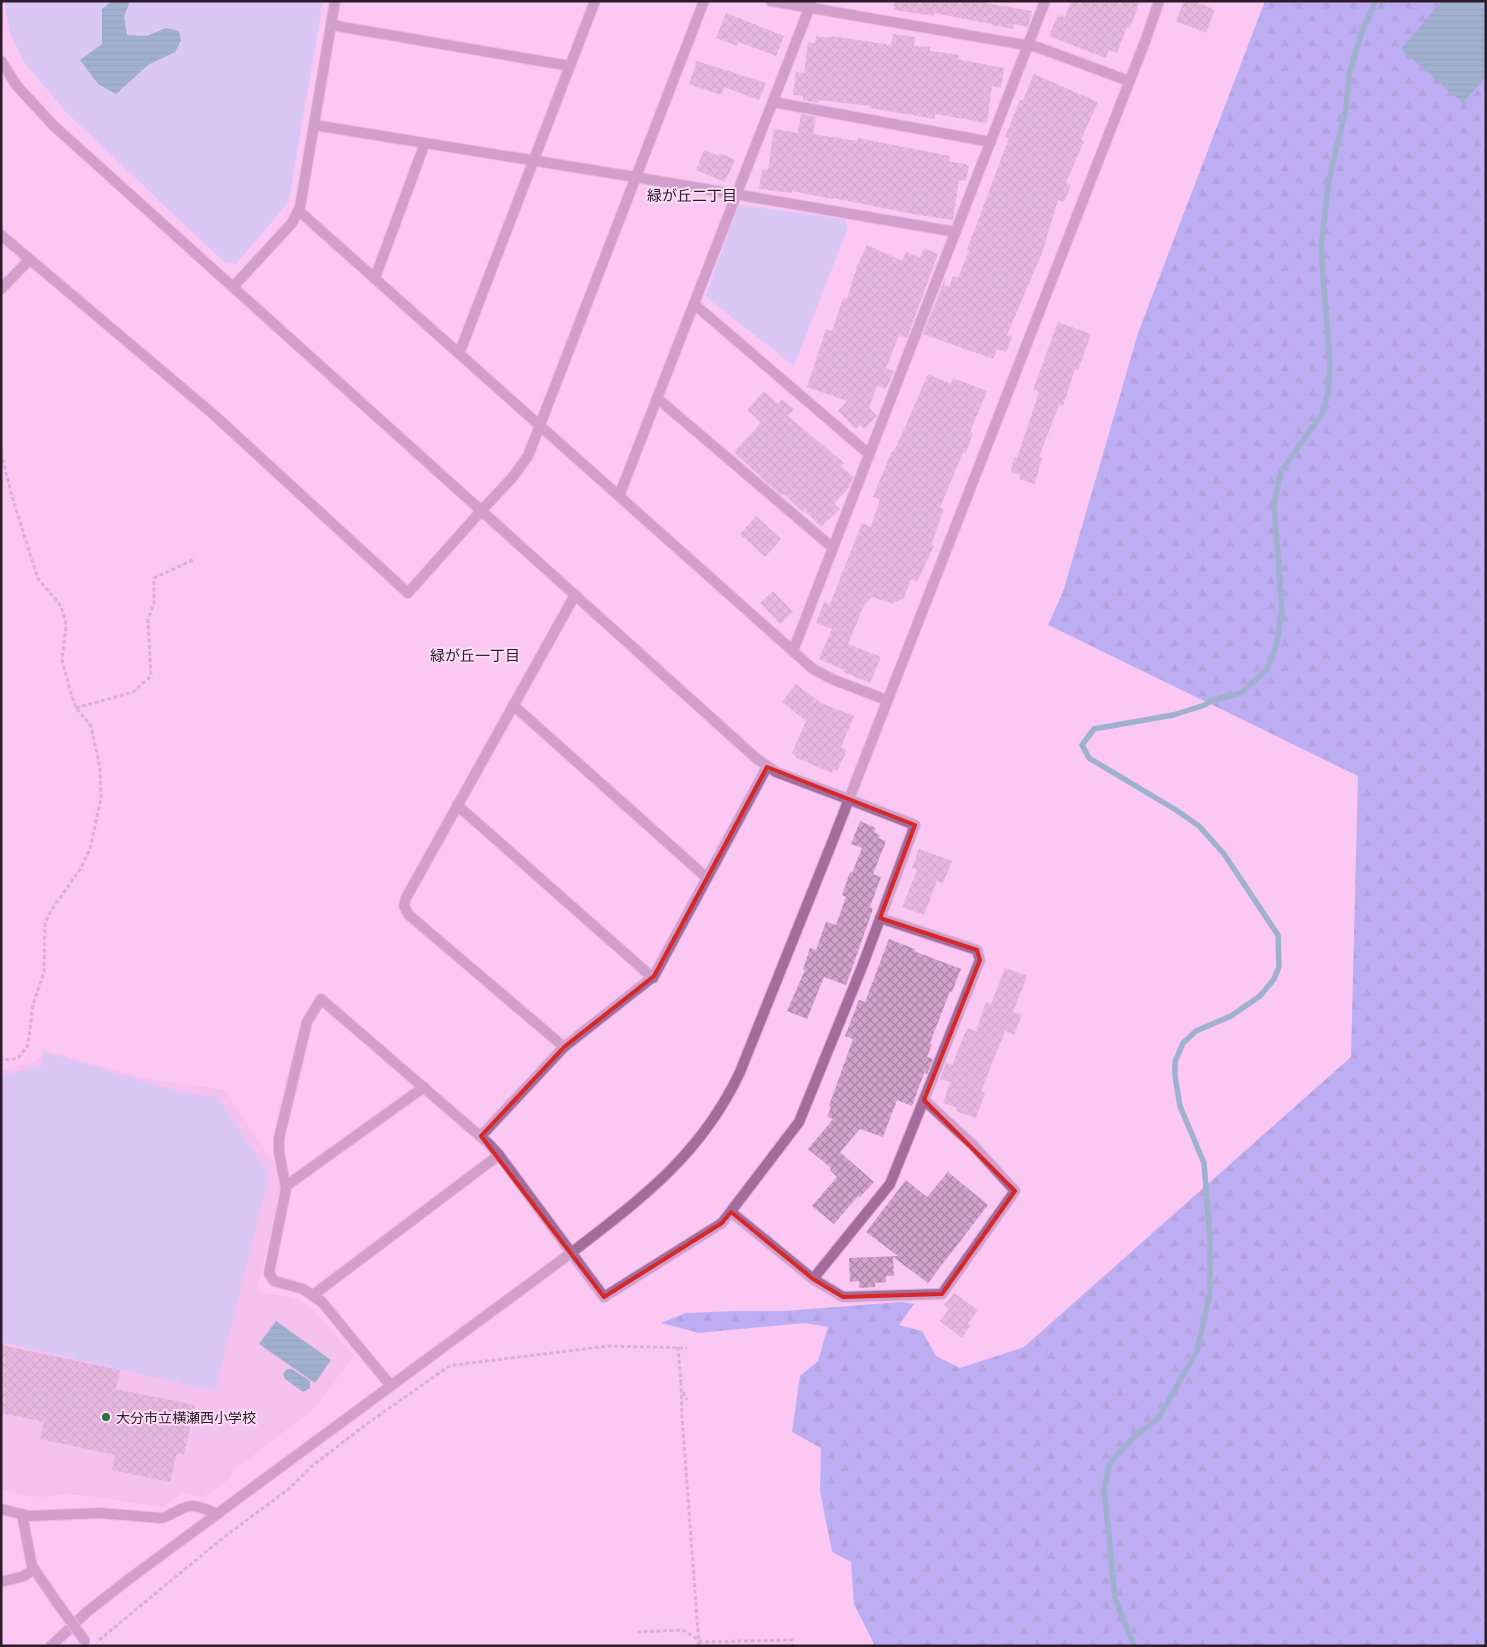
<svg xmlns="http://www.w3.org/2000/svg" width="1487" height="1647" viewBox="0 0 1487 1647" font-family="Barlow,'Noto Sans JP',sans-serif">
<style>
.built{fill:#efb9e8}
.forest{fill:url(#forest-firs)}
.park{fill:#b4c5fb}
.water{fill:url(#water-rules)}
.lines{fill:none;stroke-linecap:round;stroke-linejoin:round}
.stream{stroke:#3194a4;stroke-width:5.5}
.building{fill:url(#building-cross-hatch)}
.minor-casing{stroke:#d5a9cf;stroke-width:12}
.tertiary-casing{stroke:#d5a9cf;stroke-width:12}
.path{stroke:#b890b3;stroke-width:3;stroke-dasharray:4 2.5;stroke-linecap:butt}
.minor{stroke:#a36c9c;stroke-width:10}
.tertiary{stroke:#a36c9c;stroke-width:10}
.minor-bridge-casing{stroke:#d5a9cf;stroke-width:12;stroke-linecap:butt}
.minor-bridge{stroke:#a36c9c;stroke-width:10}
.marked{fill:none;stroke:#d62828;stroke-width:4;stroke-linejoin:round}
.poi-dot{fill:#26713f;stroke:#fbddf6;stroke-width:2}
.labels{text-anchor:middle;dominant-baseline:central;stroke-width:4;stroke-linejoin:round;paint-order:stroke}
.poi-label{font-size:14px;fill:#2d1b2b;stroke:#fbddf6;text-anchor:start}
.neighbourhood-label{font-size:15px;fill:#2d1b2b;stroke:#fbddf6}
</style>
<defs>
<pattern id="forest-firs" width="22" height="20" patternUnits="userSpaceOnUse" patternTransform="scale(1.25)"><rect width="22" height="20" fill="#748ef4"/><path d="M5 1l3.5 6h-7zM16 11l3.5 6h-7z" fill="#6073c6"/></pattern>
<pattern id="water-rules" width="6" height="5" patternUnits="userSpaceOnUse" patternTransform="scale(1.25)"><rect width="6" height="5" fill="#3194a4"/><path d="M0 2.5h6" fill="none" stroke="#2a7886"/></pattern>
<pattern id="building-cross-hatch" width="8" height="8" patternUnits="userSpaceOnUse" patternTransform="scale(1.25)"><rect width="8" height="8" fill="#d2a2cb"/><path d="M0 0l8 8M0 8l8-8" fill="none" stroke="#ab83a5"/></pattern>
</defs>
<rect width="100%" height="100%" fill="#fac8f3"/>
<polygon class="built" points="43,1050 147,1079 225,1090 279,1171 280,1192 257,1291 298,1299 314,1310 354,1356 313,1410 235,1469 228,1480 204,1497 182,1493 164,1507 81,1495 66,1494 42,1497 25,1496 1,1489 1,1071 37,1061"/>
<polygon class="forest" points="1265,1 1486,1 1486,1646 875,1646 854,1604 851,1562 832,1552 820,1491 821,1448 792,1432 800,1376 818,1361 828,1327 805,1323 699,1333 661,1323 686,1313 737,1311 784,1311 901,1302 914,1304 899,1325 922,1331 936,1356 960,1368 1024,1347 1351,1057 1358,776 1048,625 1063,592 1138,333"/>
<g class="park">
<polygon points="4,1 323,1 290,194 287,204 236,264 225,263 66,112 24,62 10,33"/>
<polygon points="739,205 844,219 848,227 794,366 705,296"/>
<polygon points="44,1052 173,1090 203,1096 217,1096 269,1175 215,1391 1,1342 1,1076 42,1066"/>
</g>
<g class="water">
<polygon points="112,1 127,1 129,4 124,16 127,35 147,36 166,28 179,31 181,41 175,52 148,65 116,94 98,84 80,60 102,44 102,9"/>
<polygon points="1442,1 1486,1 1486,77 1463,103 1401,49"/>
<polygon points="276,1321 331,1360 315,1383 259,1344"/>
<polygon points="287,1369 292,1369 310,1381 310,1388 303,1392 285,1379 283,1374"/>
</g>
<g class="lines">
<polyline class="stream" points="1134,1646 1115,1598 1104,1488 1110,1463 1136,1435 1158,1419 1197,1351 1210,1293 1210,1239 1204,1163 1180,1106 1175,1076 1175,1062 1183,1043 1196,1031 1231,1016 1260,996 1274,979 1279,967 1278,935 1224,854 1199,826 1176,810 1089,758 1082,745 1094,729 1173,715 1205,705 1210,701 1241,693 1267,669 1276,646 1282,610 1274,504 1281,471 1322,414 1328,393 1330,366 1321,248 1329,180 1346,108 1349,75 1362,31 1376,1"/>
</g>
<g class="building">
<polygon points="894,1 986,1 986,3 1032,11 1028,27 1014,24 1013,29 992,25 992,24 934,13 934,16 894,10"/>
<polygon points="1071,1 1140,1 1130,28 1127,27 1117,53 1109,50 1106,58 1049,36 1058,15 1065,17"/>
<polygon points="1184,1 1194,1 1215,10 1206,33 1176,21"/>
<polygon points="726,13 784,36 776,56 738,42 737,46 716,38"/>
<polygon points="893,34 916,37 914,46 930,47 930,51 959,55 958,59 1004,68 1001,88 992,86 987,123 935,114 935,119 870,108 870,106 818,100 818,103 803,100 803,96 793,95 796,72 804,73 808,42 815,43 816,36 831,38 831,36 891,45"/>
<polygon points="697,61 766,83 759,100 724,87 721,95 689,84"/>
<polygon points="1034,74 1098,102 1081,140 1084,141 1066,183 1071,185 1064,202 1058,200 1042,253 1007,335 1012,337 1006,352 997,349 993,359 923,334 946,277 944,286 949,287 953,276 958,278 969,251 967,250 1009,138 1005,137 1020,100 1023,100"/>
<polygon points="801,114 816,117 813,134 857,141 858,138 950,156 949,161 969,165 966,181 959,180 953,220 918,215 833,198 833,199 792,191 792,193 759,189 762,169 768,170 774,129 798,133"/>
<polygon points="704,150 718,156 720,153 735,160 725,182 696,170"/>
<polygon points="867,245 902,261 906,252 920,258 924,248 938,254 907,338 899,335 886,368 894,371 886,389 877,386 869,408 877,416 864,429 860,425 856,429 838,411 847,401 807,387 826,329 832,331 843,298 847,299 857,266"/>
<polygon points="1058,322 1091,334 1078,370 1075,369 1063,406 1059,405 1039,457 1042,458 1035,484 1019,479 1020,475 1011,472 1014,458 1017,458 1039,392 1033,390"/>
<polygon points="928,374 951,384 953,378 987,391 970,432 973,433 966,453 963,452 940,508 944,509 931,545 934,546 917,582 911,579 903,600 900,599 898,602 894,601 893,604 872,597 864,605 848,644 881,657 870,683 843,672 844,670 819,659 832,629 816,623 824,602 830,604 862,523 871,527 880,499 873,497 892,451 894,452"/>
<polygon points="764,391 778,404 782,399 794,409 788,416 844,463 841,466 853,477 849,487 834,504 840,509 821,527 804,510 803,512 784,494 782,496 765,481 734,452 761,423 747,410"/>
<polygon points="756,516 781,539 765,557 740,534"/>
<polygon points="773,591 793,612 780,624 760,603"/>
<polygon points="796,684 821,703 854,716 841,747 847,750 837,771 833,769 832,773 795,757 796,755 792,753 806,721 782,702"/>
<polygon points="860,821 876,828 874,832 880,835 878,838 886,841 873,874 881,877 870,907 873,909 846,985 824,977 807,1019 787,1011 805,970 803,969 810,948 816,950 826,922 836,925 846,897 842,895 850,872 852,873 862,848 851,844"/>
<polygon points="919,849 952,861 943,883 937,881 924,915 902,907 917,870 912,868"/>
<polygon points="889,939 915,949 914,951 961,969 952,992 950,991 930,1043 932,1044 927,1057 933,1059 927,1074 924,1073 912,1106 897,1100 883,1137 860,1129 840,1152 874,1182 860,1197 858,1196 834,1224 812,1206 837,1177 830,1170 831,1168 808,1149 833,1119 827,1117 831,1107 829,1106 853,1039 845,1036 859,1000 865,1002"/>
<polygon points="1005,968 1027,976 1013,1012 1022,1015 1014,1035 1005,1031 981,1091 985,1093 976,1118 956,1111 957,1108 943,1103 950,1082 940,1079 946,1063 952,1065 967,1028 976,1031 986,1002 991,1004"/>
<polygon points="948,1172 988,1205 928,1283 893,1257 894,1276 886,1276 886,1282 875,1283 875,1287 859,1288 859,1281 850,1282 849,1258 898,1256 866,1232 906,1180 927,1197"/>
<polygon points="954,1293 978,1310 968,1323 971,1325 962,1338 940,1321 949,1309 944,1305"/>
<polygon points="1,1345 120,1370 116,1389 195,1405 184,1455 177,1453 170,1482 112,1470 115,1455 40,1439 44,1422 1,1413"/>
</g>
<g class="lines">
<g class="minor-casing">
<g id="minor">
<polyline points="331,25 570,66"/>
<polyline points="773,102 991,142"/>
<polyline points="314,125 635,177 956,232"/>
<polyline points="299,211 813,669 834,680 887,700"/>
<polyline points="1,235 213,414 408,593 481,511"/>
<polyline points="375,278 425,143"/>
<polyline points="233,287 292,223 300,207 335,1"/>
<polyline points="1,289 29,260"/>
<polyline points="694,304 869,454"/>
<polyline points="459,354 595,1"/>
<polyline points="657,398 833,548"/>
<polyline points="619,496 812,1"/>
<polyline points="793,651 1045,1"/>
<polyline points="513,705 707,878"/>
<polyline points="457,805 653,978"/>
<polyline points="564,1047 409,915 404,906 406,898 575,595"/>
<polyline points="481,1136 564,1047 654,976 767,767"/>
<polyline points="286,1186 424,1087"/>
<polyline points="731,1212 813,1279 843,1297 942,1294 1015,1191 973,1145 924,1100"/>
<polyline points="813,1279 890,1184 980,960 977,950 880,918"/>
<polyline points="313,1295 499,1155"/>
<polyline points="391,1386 322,1302 303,1289 274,1281 269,1273 286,1189 279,1152 279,1138 307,1022 321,999 488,1143 499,1155 604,1297 722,1223 799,1122 862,967 915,825 848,799"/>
<path d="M1,1509L29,1516L100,1513L161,1518C172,1516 180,1507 191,1506C199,1505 210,1511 218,1514"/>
<polyline points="22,1514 32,1566 56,1601"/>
<polyline points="1,1582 24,1576 34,1569"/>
</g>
</g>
<g class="tertiary-casing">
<g id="tertiary">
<polyline points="771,1 1037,47 1129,81"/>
<polyline points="1,61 17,86 54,126 757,759 776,772 848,799"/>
<polyline points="481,511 512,478 528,456 704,1"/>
<path d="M51,1646L88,1611L129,1579L571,1253C641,1199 701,1155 740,1072L833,840L1146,39L1159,1"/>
</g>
</g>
<g class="path">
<polyline points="1,453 13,500 38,579 59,603 63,612 66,625 62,660 70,690 76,708 91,726 100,768 101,798 90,849 81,868 50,912 45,923 44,972 33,1004 28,1045 19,1057 11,1060 1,1059"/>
<polyline points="76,708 133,692 151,676 148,620 154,603 154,578 193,560"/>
<polyline points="678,1347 681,1384"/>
<polyline points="681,1382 682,1416 699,1646"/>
<polyline points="683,1392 687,1400"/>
<polyline points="637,1632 683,1630 702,1642 792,1640 793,1646"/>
<polyline points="99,1640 224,1537 290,1488 312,1466 368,1423 448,1367 454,1365 609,1346 687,1348"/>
</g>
<use href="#minor" class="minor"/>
<use href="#tertiary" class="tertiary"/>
<g class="minor-bridge-casing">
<polyline id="minor-bridge" points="56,1601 85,1641"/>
</g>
<use href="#minor-bridge" class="minor-bridge"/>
</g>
<path d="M0 0H1487V1647H0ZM767,767L915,825L880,918L977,950L980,960L924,1100L1015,1191L942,1294L843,1297L813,1279L731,1212L722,1223L604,1297L481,1136L564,1047L654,976Z" fill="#fac8f3" fill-opacity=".55" fill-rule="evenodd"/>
<path class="marked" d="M767,767L915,825L880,918L977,950L980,960L924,1100L1015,1191L942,1294L843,1297L813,1279L731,1212L722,1223L604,1297L481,1136L564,1047L654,976Z"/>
<circle class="poi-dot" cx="106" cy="1417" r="5"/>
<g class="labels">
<g class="poi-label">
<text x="116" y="1417">大分市立横瀬西小学校</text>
</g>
<g class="neighbourhood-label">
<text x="692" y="195">緑が丘二丁目</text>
<text x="475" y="655">緑が丘一丁目</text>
</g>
</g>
<rect width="1487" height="1647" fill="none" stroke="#2d1b2b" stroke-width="5"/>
</svg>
